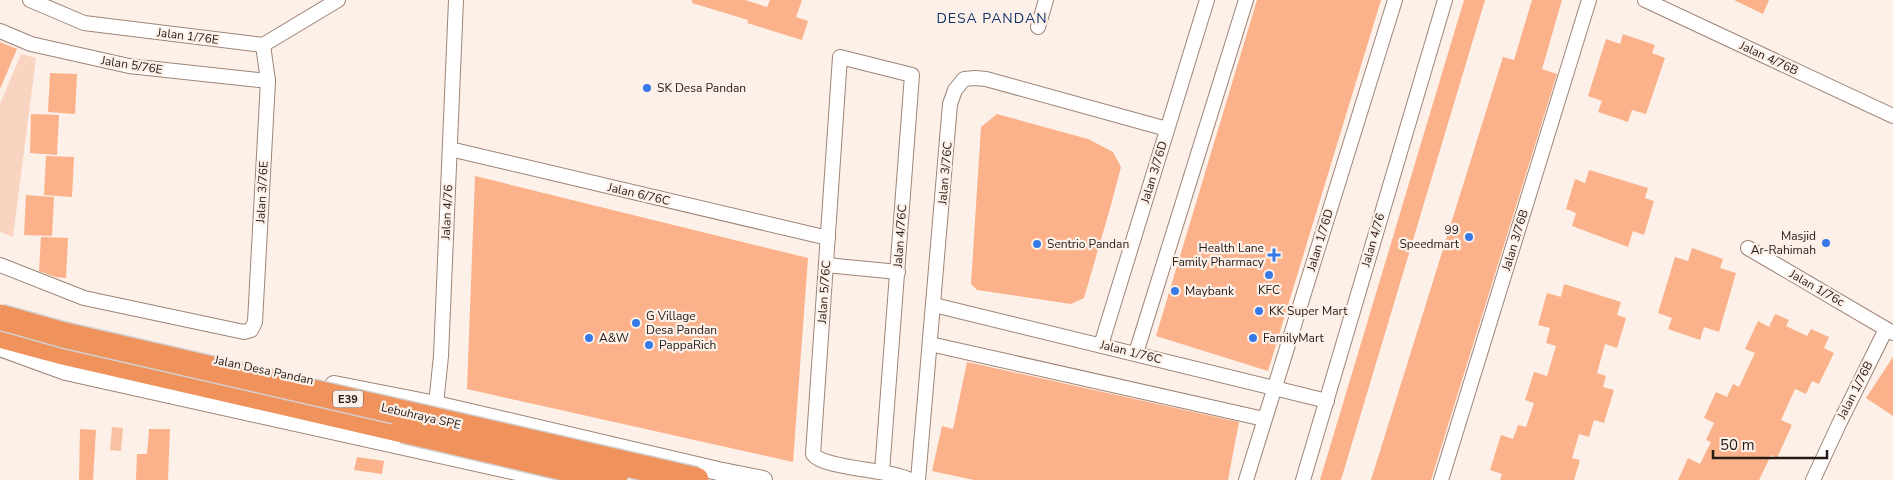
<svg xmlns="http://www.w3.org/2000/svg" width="1893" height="480" viewBox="0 0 1893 480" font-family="'Nunito Sans',sans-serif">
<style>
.green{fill:#f8d4c1}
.water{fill:#f9c1a3}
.building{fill:#fbb28a}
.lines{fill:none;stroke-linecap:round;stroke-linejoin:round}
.minor-casing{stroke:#9f8475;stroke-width:16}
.tertiary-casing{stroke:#9f8475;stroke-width:20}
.motorway-casing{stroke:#d3d1d0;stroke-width:28}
.minor{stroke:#fff;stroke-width:14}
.tertiary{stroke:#fff;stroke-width:18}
.motorway{stroke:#ef925c;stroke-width:25}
.motorway-bridge-casing{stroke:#d3d1d0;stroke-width:28;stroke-linecap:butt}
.motorway-bridge{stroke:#ef925c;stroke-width:25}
.poi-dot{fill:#357ae8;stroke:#fcf0e9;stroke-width:2}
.labels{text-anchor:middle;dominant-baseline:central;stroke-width:4.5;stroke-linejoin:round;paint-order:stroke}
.shield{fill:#fcf0e9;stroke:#665b55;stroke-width:1}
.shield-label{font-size:11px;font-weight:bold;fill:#251b15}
.street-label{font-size:12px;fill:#251b15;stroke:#fcf0e9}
.poi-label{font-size:12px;fill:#251b15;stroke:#fcf0e9;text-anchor:start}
.neighbourhood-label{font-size:14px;letter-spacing:1px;fill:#113266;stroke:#fcf0e9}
</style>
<rect width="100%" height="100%" fill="#fcf0e9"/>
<polygon class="green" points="21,54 36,58 13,237 0,232 0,104"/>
<polygon class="water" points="112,427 123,428 121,451 110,450"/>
<g class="building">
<polygon points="692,0 745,0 767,7 770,0 802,0 796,17 808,21 802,40 747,23 748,20 692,3"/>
<polygon points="1257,0 1381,0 1268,371 1156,336"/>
<polygon points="1464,0 1485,0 1341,480 1320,480"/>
<polygon points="1532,0 1562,0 1542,69 1557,74 1431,480 1371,480 1503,57 1514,60"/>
<polygon points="1734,0 1769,0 1763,14"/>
<polygon points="1623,34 1655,45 1652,53 1665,58 1646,114 1632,110 1628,122 1598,112 1602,101 1588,96 1606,39 1620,44"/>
<polygon points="0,42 17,49 0,89"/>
<polygon points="50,73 77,74 75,114 48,112"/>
<polygon points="31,114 59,115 57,155 30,153"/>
<polygon points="997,114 1088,139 1113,152 1121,167 1111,205 1084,298 1071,304 977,290 971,284 981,127"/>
<polygon points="46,156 74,157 72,197 44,195"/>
<polygon points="1589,170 1648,188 1645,198 1654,201 1644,235 1633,231 1628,247 1572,226 1576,213 1566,209 1575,179 1585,183"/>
<polygon points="475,176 808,258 793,462 467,389"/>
<polygon points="26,195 54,197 52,236 24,235"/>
<polygon points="41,237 68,238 66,278 55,277 39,271"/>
<polygon points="1692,248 1723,259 1720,268 1736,273 1719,332 1704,327 1700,340 1668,329 1672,318 1658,313 1675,257 1688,261"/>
<polygon points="1564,284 1621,302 1617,315 1626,318 1617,348 1605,344 1597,373 1606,376 1603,387 1614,390 1604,423 1594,420 1589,437 1579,434 1572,458 1580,460 1574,480 1500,480 1502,474 1490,470 1501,435 1513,439 1518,425 1526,427 1534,403 1525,400 1534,372 1547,376 1556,346 1546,343 1550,328 1538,325 1547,293 1561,297"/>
<polygon points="1775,314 1789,320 1786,326 1807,336 1811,329 1829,337 1824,348 1834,353 1819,384 1812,381 1806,394 1795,389 1781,420 1792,425 1777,458 1771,455 1759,480 1678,480 1688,458 1700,464 1711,442 1706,440 1714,423 1704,418 1716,392 1727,397 1733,384 1739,387 1755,353 1745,349 1758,321 1769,327"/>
<polygon points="1893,357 1893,416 1866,398"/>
<polygon points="967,362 1239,422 1228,480 974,480 932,471 942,426 953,429"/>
<polygon points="80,429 96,430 93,480 79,480"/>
<polygon points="149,429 170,429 168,480 136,480 137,454 147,454"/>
<polygon points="357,457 384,461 382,474 354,470"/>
</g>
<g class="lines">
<g class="minor-casing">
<g id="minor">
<polyline points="30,0 84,23 263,45 338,0"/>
<polyline points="1645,0 1893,116"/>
<polyline points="1038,27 1046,0"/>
<polyline points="0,31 31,44 129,66 268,81"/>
<polyline points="450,149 828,238"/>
<polyline points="1748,248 1893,333"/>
<polyline points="0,265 84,298 244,332 251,330 255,322 268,81 263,45"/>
<polyline points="826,265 898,272"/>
<polyline points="934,305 1327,401"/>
<polyline points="930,344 1264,419"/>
<polyline points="1101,345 1207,0"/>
<polyline points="1136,353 1246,0"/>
<polyline points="435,414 441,356 456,0"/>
<path d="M882,472L912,75L840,57L813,454C823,469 890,469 910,480"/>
<polyline points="918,480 950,104 955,90 964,79 975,78 986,79 1167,129"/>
<polyline points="1246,480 1395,0"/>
<polyline points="1303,480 1445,0"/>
<polyline points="1441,480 1589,0"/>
<polyline points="1813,480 1839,424 1886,329"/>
</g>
</g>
<g class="tertiary-casing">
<g id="tertiary">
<polyline points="0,347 66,371 557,480"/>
<polyline points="334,385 436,405 718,471 763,480"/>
</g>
</g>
<g class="motorway-casing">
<polyline id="motorway" points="0,335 59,351 403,430"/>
</g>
<use href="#minor" class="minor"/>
<use href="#tertiary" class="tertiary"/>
<use href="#motorway" class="motorway"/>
<g class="motorway-bridge-casing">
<g id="motorway-bridge">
<polyline points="0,317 64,335 696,480"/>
<polyline points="403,430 615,480"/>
</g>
</g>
<use href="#motorway-bridge" class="motorway-bridge"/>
</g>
<g class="poi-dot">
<circle cx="647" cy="88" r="5"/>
<circle cx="1469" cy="237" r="5"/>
<circle cx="1826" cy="243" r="5"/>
<circle cx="1037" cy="244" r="5"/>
<path d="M1271.5 247.5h5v5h5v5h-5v5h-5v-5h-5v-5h5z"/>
<circle cx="1269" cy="275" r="5"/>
<circle cx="1175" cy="291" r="5"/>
<circle cx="1259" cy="311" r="5"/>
<circle cx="636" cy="323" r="5"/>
<circle cx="589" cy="338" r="5"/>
<circle cx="1253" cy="338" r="5"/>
<circle cx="649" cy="345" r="5"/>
</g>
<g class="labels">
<rect class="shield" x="333" y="390.5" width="30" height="17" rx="4"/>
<g class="shield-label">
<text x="348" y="399">E39</text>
</g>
<g class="street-label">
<text transform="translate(188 36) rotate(7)">Jalan 1/76E</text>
<text transform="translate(1769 58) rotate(25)">Jalan 4/76B</text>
<text transform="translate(132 65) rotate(9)">Jalan 5/76E</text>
<text transform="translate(1154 172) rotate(-73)">Jalan 3/76D</text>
<text transform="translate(945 173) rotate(-85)">Jalan 3/76C</text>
<text transform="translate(262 192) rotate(-87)">Jalan 3/76E</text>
<text transform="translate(639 194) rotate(13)">Jalan 6/76C</text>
<text transform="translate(447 212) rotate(-87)">Jalan 4/76</text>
<text transform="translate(900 236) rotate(-86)">Jalan 4/76C</text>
<text transform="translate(1320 240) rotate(-73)">Jalan 1/76D</text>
<text transform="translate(1373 240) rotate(-74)">Jalan 4/76</text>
<text transform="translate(1515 240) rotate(-73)">Jalan 3/76B</text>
<text transform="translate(1817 288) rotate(30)">Jalan 1/76c</text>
<text transform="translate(824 292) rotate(-86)">Jalan 5/76C</text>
<text transform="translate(1131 352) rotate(14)">Jalan 1/76C</text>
<text transform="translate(264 370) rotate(12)">Jalan Desa Pandan</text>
<text transform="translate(1855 390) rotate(-63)">Jalan 1/76B</text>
<text transform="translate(421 416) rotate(13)">Lebuhraya SPE</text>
</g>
<g class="poi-label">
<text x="657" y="88">SK Desa Pandan</text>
<text x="1459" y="230" text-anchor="end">99<tspan x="1459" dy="14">Speedmart</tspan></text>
<text x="1816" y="236" text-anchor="end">Masjid<tspan x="1816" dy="14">Ar-Rahimah</tspan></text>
<text x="1047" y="244">Sentrio Pandan</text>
<text x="1264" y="248" text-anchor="end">Health Lane<tspan x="1264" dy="14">Family Pharmacy</tspan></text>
<text x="1269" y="290" text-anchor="middle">KFC</text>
<text x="1185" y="291">Maybank</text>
<text x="1269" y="311">KK Super Mart</text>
<text x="646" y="316">G Village<tspan x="646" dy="14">Desa Pandan</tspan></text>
<text x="599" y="338">A&amp;W</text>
<text x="1263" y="338">FamilyMart</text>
<text x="659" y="345">PappaRich</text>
</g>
<g class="neighbourhood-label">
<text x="992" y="18">DESA PANDAN</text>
</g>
</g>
<path d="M1713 450v8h114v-8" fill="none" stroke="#251b15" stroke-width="2.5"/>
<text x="1720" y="450" font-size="15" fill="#251b15" stroke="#fcf0e9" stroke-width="4" paint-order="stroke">50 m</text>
</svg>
